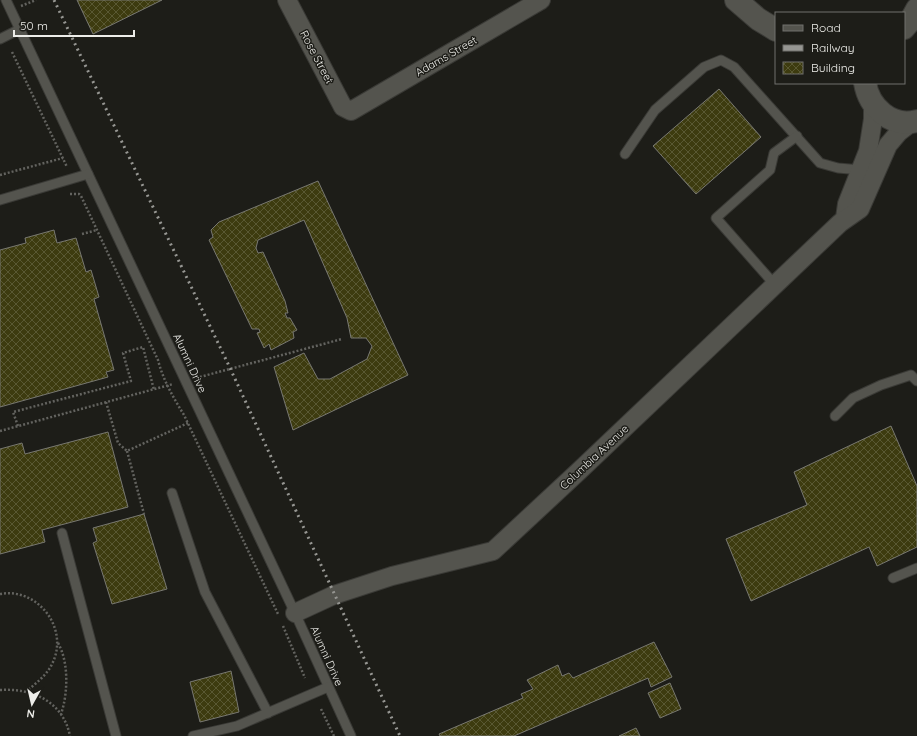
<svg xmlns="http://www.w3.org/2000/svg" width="917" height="736" viewBox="0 0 917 736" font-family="Quicksand,sans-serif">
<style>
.building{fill:url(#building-cross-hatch);stroke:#787871}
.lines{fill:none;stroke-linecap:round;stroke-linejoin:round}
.service-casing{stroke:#3a3a36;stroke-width:11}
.minor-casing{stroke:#3a3a36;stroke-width:20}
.tertiary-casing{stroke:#3a3a36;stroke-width:24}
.path{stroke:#63635f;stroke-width:2.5;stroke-dasharray:2 2;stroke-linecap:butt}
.service{stroke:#54544e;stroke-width:9}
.minor{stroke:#54544e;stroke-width:18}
.tertiary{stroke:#54544e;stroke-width:22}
.rail{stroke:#969692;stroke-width:3;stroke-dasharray:2 4;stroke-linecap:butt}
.labels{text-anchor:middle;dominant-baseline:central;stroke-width:3;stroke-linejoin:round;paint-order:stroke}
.street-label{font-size:11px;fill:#edede9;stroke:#1d1d18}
</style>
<defs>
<pattern id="building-cross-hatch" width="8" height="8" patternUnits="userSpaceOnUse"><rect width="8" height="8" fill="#3d3b0f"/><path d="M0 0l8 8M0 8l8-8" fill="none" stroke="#595832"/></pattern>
</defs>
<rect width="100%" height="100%" fill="#1d1d18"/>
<g class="building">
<polygon points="77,0 162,0 93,34"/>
<polygon points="719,89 761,137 696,194 653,146"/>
<polygon points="318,181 408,375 293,430 274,367 304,353 318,379 330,379 367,359 372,346 366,338 351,338 347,318 304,220 258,240 256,248 258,253 263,252 285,301 288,313 285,313 287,318 290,318 297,330 293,332 294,338 271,350 269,344 264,348 257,333 260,332 259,329 252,329 209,240 213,237 211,230 219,222"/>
<polygon points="54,230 57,243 76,238 86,272 91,270 99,297 94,299 114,370 106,372 108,377 0,407 0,250 26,243 25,238"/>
<polygon points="891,426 917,486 917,547 877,566 869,547 751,601 726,539 807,505 794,472"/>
<polygon points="108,432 128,507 42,530 45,542 0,554 0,449 22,443 25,454"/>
<polygon points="144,514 167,589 112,604 93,543 97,541 93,528"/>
<polygon points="654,642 672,677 651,687 648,678 514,736 440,736 439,734 523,698 521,694 533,689 527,680 558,665 562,676 569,673 573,678"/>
<polygon points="231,671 239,712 200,722 190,682"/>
<polygon points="670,683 681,709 660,718 648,693"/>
<polygon points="636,728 640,736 619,736"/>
</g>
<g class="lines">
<g class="service-casing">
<g id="service">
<polyline points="6,0 295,613 351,736"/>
<polyline points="0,39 20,29"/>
<polyline points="625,154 655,110 704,67 721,60 734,67 820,163 838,168 861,170"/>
<polyline points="0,200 88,174"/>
<polyline points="775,285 716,218 770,170 774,153 797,136"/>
<polyline points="835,416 853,398 881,385 911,375 917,381"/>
<polyline points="172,493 205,592 268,713"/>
<polyline points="62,533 116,736"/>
<polyline points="893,578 917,568"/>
<polyline points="193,736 237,726 328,687"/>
</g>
</g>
<g class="minor-casing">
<g id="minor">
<polyline points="287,0 343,107 351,111 541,0"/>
<polyline points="845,218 847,204 868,151 873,119 873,105"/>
<polyline points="295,613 334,595 392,576 493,551 579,471 840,223 860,209 888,145 899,132 912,122"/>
</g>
</g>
<g class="tertiary-casing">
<g id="tertiary">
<polyline points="736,0 758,19 776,30"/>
<polyline points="904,28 911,20 917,9"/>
<path d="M865,83C869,107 891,128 917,121"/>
</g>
</g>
<g class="path">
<polyline points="21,6 36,0"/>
<polyline points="12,52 67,167"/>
<polyline points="0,175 63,158"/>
<path d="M70,194H79L81,196L158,360C163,380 173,397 184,415L278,614"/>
<polyline points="82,234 97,230"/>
<polyline points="196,378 342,339"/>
<polyline points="106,402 118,443 127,451 188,423"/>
<polyline points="18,426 13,412 131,381 123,353 143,347 154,390"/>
<polyline points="0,431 173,384"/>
<polyline points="127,451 144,514"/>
<path d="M0,594C38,587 70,629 52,664C47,675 36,683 27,691"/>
<polyline points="283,626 305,678"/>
<path d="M58,643C69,662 68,694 61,714"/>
<path d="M0,690C32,688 63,701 70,736"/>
<polyline points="321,709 334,736"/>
</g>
<use href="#service" class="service"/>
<use href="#minor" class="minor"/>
<use href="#tertiary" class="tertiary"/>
<polyline class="rail" points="54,0 230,368 400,736"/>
</g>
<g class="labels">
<g class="street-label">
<text transform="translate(446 56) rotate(-30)">Adams Street</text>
<text transform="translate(317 57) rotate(62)">Rose Street</text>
<text transform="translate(190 363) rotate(65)">Alumni Drive</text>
<text transform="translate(594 457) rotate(-43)">Columbia Avenue</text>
<text transform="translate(327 656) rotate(66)">Alumni Drive</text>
</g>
</g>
<rect x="775" y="12" width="130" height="72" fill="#1d1d18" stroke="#70706c"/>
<rect x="783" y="25" width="20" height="6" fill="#54544e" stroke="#70706c"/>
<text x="811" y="32" font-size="12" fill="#edede9">Road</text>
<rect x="783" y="45" width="20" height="6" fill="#969692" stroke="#70706c"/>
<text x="811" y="52" font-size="12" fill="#edede9">Railway</text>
<rect x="783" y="62" width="20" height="12" fill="url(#building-cross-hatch)" stroke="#70706c"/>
<text x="811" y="72" font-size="12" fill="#edede9">Building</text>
<g transform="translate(32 704) rotate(188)" stroke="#1d1d18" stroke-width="3" paint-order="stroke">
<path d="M0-3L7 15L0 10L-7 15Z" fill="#edede9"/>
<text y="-6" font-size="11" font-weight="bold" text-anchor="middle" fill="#edede9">N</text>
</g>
<path d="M14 30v6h120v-6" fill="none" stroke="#edede9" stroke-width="2"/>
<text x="20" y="30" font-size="12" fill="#edede9" stroke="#1d1d18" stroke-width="3" paint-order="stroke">50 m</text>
</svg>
